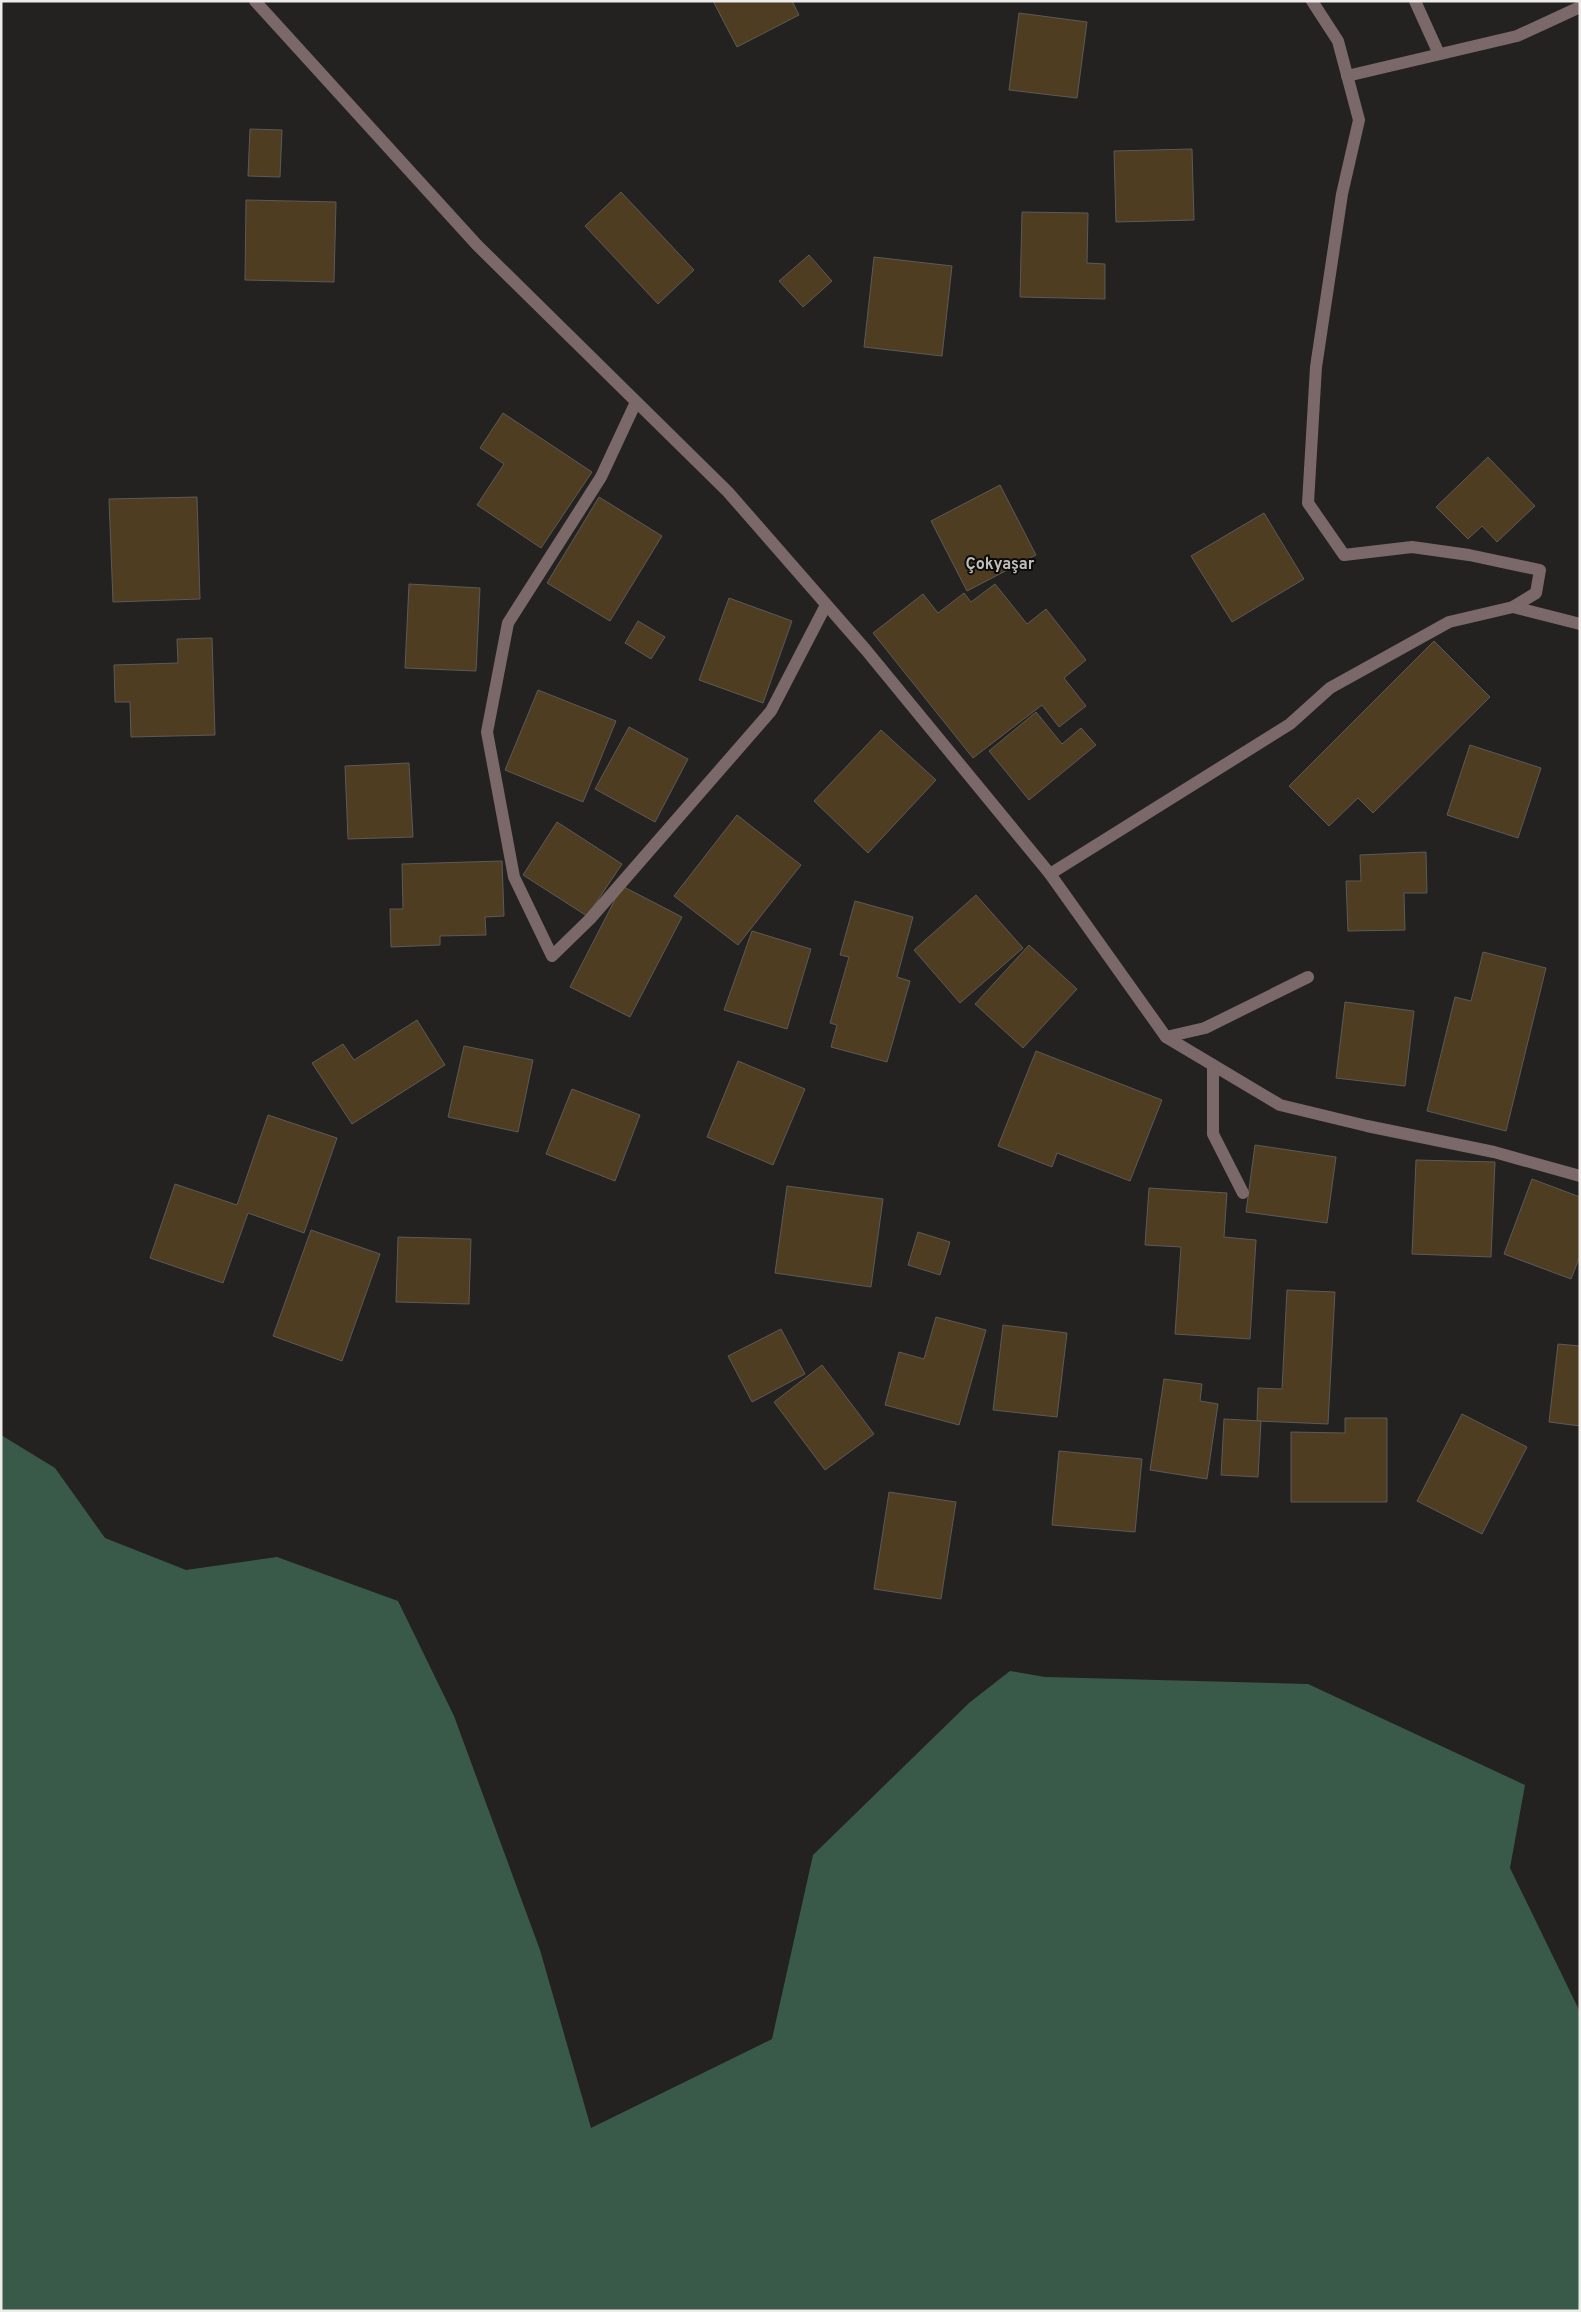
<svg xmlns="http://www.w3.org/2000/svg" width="1581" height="2312" viewBox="0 0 1581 2312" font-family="Overpass,sans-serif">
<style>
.forest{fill:#395a49}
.building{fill:#4f3d22;stroke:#5c5a57}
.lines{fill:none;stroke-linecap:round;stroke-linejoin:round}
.minor{stroke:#7a6968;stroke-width:12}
.labels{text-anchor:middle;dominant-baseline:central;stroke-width:4;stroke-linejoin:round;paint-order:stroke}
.quarter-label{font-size:16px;font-weight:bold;fill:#c0beba;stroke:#0d0c0b}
</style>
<rect width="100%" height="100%" fill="#242220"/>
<polygon class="forest" points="1,1435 55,1468 105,1538 186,1570 277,1557 398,1601 454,1716 540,1950 591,2128 772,2039 813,1855 969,1703 1010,1671 1045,1677 1308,1684 1525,1785 1510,1868 1580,2012 1580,2311 1,2311"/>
<g class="building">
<polygon points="713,1 792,1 799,15 737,47"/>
<polygon points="1019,13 1087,22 1077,98 1009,90"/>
<polygon points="250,129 282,130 280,177 248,176"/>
<polygon points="1192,149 1194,220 1116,222 1114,151"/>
<polygon points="621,192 694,270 658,304 585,226"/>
<polygon points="246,200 336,202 334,282 245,280"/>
<polygon points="1022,212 1088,213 1087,263 1105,264 1105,299 1020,297"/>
<polygon points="809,255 832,281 803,307 779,281"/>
<polygon points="874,257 952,266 942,356 864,347"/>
<polygon points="503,413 592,472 541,548 477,505 504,464 480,448"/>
<polygon points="1488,457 1535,506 1497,542 1482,526 1468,539 1436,507"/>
<polygon points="1000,485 1036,555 967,591 931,521"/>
<polygon points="197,497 200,599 113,602 109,499"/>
<polygon points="599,497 662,536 610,621 547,583"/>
<polygon points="1264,513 1304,579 1232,622 1191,556"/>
<polygon points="409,584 480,588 476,671 405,668"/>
<polygon points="995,584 1027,624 1046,609 1086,660 1064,678 1086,706 1059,727 1042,705 973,758 873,633 923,594 938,613 964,593 971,602"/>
<polygon points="729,598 792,621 763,703 699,680"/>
<polygon points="638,621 665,637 651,659 625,643"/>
<polygon points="212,638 215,735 131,737 130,702 115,702 114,665 178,663 177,639"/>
<polygon points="1434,641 1490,697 1373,813 1358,798 1329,826 1289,786"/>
<polygon points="538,690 616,721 583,802 505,770"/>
<polygon points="1036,712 1062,744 1081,728 1096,745 1029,800 989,751"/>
<polygon points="629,727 688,759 655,822 595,789"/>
<polygon points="881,730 936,780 868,853 814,801"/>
<polygon points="1470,745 1541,768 1518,838 1447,815"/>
<polygon points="409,763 413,837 348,839 345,766"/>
<polygon points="737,815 801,865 738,945 674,896"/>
<polygon points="557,822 622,864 587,916 523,875"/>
<polygon points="1426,852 1427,893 1404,893 1405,930 1348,931 1346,881 1361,881 1360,855"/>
<polygon points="502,861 504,916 485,917 486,935 440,936 440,945 391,947 390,909 403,909 402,864"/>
<polygon points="622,886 682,917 630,1017 570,987"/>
<polygon points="976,895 1023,948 960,1003 914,950"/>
<polygon points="855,901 913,917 897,977 910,981 887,1062 831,1047 837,1025 830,1023 849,957 840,955"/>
<polygon points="752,931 811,949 787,1029 724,1010"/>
<polygon points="1029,945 1077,989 1023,1048 975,1004"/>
<polygon points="1483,952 1546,968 1506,1131 1427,1111 1455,997 1471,1001"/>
<polygon points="1345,1002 1414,1011 1405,1086 1336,1078"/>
<polygon points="417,1020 445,1065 352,1124 312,1063 343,1044 354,1060"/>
<polygon points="464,1046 533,1060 518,1132 448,1117"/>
<polygon points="1036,1051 1162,1100 1130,1181 1057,1153 1052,1167 998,1146"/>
<polygon points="738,1061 805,1089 773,1165 707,1137"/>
<polygon points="572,1089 640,1115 615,1181 546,1154"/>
<polygon points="268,1115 337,1138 304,1233 248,1213 223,1283 150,1258 175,1184 237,1205"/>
<polygon points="1255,1145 1336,1157 1327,1223 1246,1212"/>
<polygon points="1416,1160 1495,1162 1491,1257 1412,1254"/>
<polygon points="1532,1179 1580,1197 1580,1256 1571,1279 1504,1254"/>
<polygon points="787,1186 883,1199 871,1287 775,1273"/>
<polygon points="1149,1188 1227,1193 1224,1237 1256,1240 1250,1339 1175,1334 1181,1247 1145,1245"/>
<polygon points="311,1230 380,1254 342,1361 273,1336"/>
<polygon points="918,1232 950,1242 940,1275 908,1265"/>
<polygon points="398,1237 471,1239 469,1304 396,1302"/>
<polygon points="1287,1290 1335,1292 1328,1424 1257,1421 1258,1388 1282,1389"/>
<polygon points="936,1317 986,1330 959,1425 885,1405 899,1352 924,1359"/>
<polygon points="1003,1325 1067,1333 1057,1417 993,1410"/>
<polygon points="781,1329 805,1374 752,1402 728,1356"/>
<polygon points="1558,1344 1580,1346 1580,1426 1549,1422"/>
<polygon points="822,1365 874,1434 825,1470 774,1402"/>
<polygon points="1164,1379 1202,1384 1200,1401 1218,1404 1207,1479 1150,1470"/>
<polygon points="1462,1414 1527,1447 1482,1534 1417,1501"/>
<polygon points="1345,1418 1387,1418 1387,1502 1291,1502 1291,1432 1345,1433"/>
<polygon points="1224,1419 1261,1421 1258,1477 1221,1475"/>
<polygon points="1059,1451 1142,1459 1135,1532 1052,1525"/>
<polygon points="889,1492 956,1502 941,1599 874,1589"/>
</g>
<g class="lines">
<g class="minor">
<polyline points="255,1 477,245 728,492 866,650 1050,874 1166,1037 1280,1105 1367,1126 1494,1152 1580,1176"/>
<polyline points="1415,1 1439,54"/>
<polyline points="1347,76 1517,36 1580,7"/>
<polyline points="636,402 601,477 508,623 487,732 514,877 552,956 590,919 771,711 826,605"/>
<polyline points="1513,607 1580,624"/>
<polyline points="1050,874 1290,724 1330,688 1449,622 1513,607 1536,593 1540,570 1469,555 1412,547 1344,555 1308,503 1316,367 1342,194 1359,120 1338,41 1312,1"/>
<polyline points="1166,1037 1205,1028 1308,977"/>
<polyline points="1213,1065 1213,1134 1243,1193"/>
</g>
</g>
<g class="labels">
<g class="quarter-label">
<text x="1000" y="565">Çokyaşar</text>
</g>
</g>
<rect width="1581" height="2312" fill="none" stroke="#edecea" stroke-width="5"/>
</svg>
